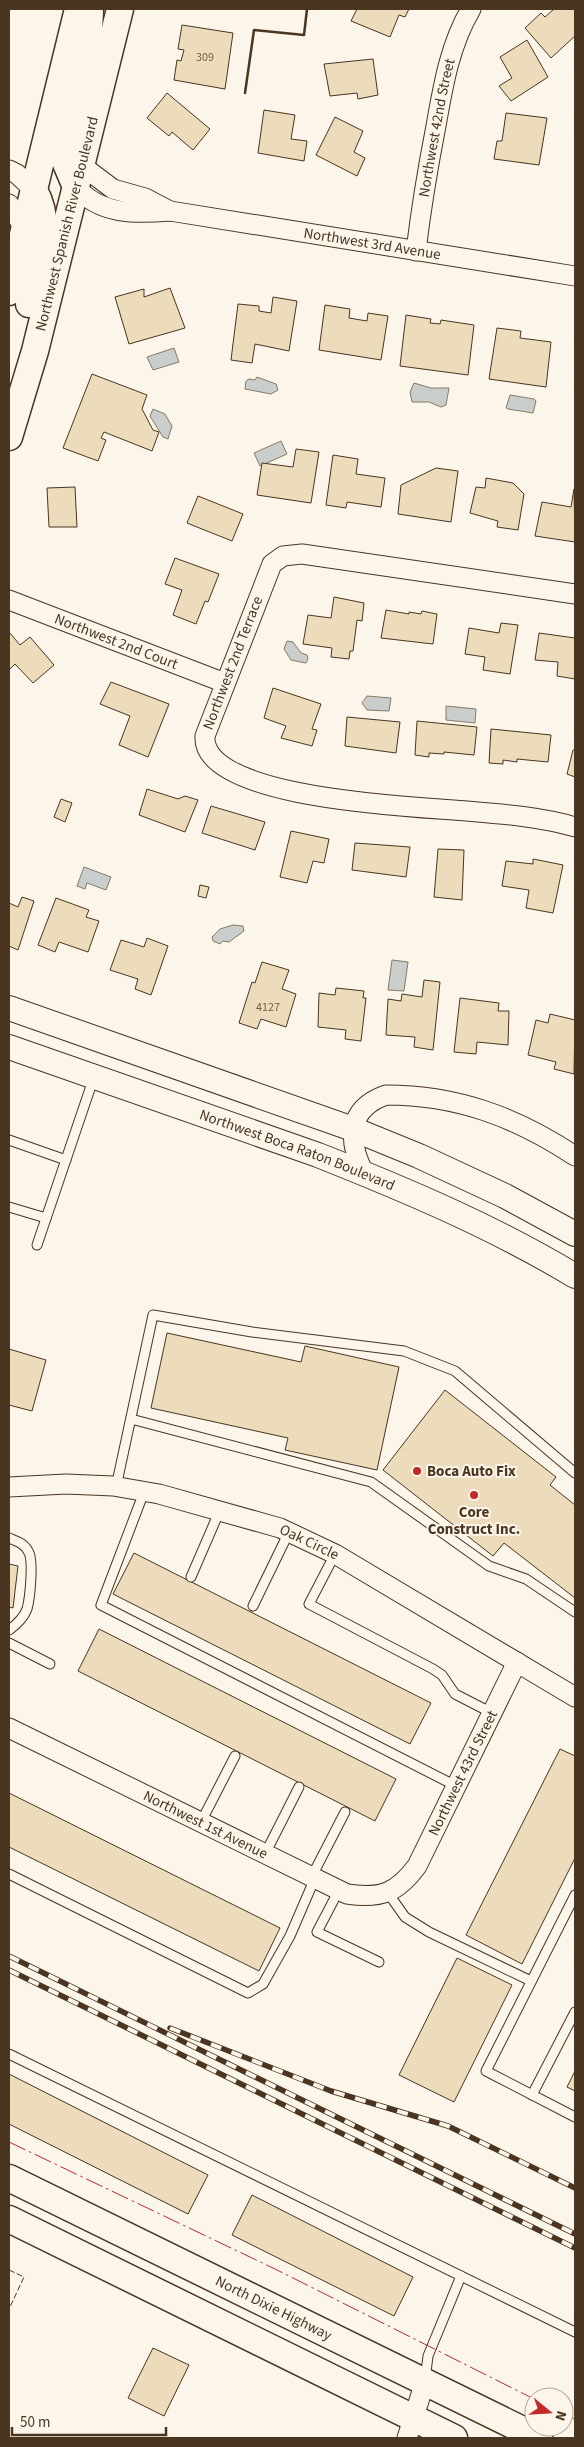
<svg xmlns="http://www.w3.org/2000/svg" width="584" height="2447" viewBox="0 0 584 2447" font-family="'Source Sans 3',sans-serif">
<style>
.water{fill:#c9cecd;stroke:#887966}
.building{fill:#ecdcbc;stroke:#4a3520}
.lines{fill:none;stroke-linecap:round;stroke-linejoin:round}
.service-casing{stroke:#4a3520;stroke-width:11}
.minor-casing{stroke:#4a3520;stroke-width:21}
.tertiary-casing{stroke:#4a3520;stroke-width:26}
.secondary-casing{stroke:#4a3520;stroke-width:29}
.service{stroke:#fbf6e9;stroke-width:9}
.minor{stroke:#fbf6e9;stroke-width:19}
.tertiary{stroke:#fbf6e9;stroke-width:24}
.secondary{stroke:#fbf6e9;stroke-width:26}
.rail-casing{stroke:#4a3520;stroke-width:5.5}
.rail{stroke:#fbf6e9;stroke-width:4;stroke-dasharray:11;stroke-linecap:butt}
.fence{stroke:#4a3520;stroke-width:1;stroke-dasharray:6 2.5;stroke-linecap:butt}
.wall{stroke:#4a3520;stroke-width:2.5}
.power{stroke:#c62828;stroke-width:1;stroke-dasharray:18 4 2.5 4;stroke-linecap:butt}
.poi-dot{fill:#c62828;stroke:#fbf6e9;stroke-width:2}
.labels{text-anchor:middle;dominant-baseline:central;stroke-width:4;stroke-linejoin:round;paint-order:stroke}
.number-label{font-size:12px;fill:#725f47}
.street-label{font-size:15px;fill:#4a3520;stroke:#fbf6e9}
.poi-label{font-size:15px;font-weight:bold;fill:#4a3520;stroke:#fbf6e9;text-anchor:start}
</style>
<rect width="100%" height="100%" fill="#fbf6e9"/>
<g class="water">
<polygon points="174,348 179,362 153,370 147,357"/>
<polygon points="257,377 276,384 278,390 271,394 245,389 246,381 249,379 255,380"/>
<polygon points="414,383 431,388 449,388 446,405 441,407 429,402 412,402 410,392"/>
<polygon points="510,395 534,399 536,401 533,413 508,409 506,408"/>
<polygon points="153,409 165,414 172,426 168,439 163,437 150,416"/>
<polygon points="281,441 287,454 260,466 254,453"/>
<polygon points="287,641 293,642 301,653 307,655 308,659 306,663 291,660 284,649"/>
<polygon points="367,696 391,698 389,711 367,710 362,703"/>
<polygon points="446,706 476,709 475,723 446,720"/>
<polygon points="84,867 111,877 106,890 87,883 85,889 77,886"/>
<polygon points="233,925 243,926 244,931 229,942 223,941 220,944 213,941 212,937 220,929"/>
<polygon points="392,960 408,962 404,991 388,990"/>
</g>
<g class="building">
<polygon points="357,9 409,9 405,17 399,15 390,37 351,21"/>
<polygon points="554,9 573,9 575,11 575,36 551,58 525,28 541,13 545,17"/>
<polygon points="182,25 233,33 225,89 174,80 177,60 181,61 184,50 178,49"/>
<polygon points="527,40 548,77 511,101 499,86 512,78 500,57"/>
<polygon points="373,59 378,95 358,99 357,93 330,96 324,64"/>
<polygon points="167,93 210,129 193,150 172,132 169,136 147,118"/>
<polygon points="264,110 295,115 291,139 307,141 304,161 258,153"/>
<polygon points="506,113 547,118 539,165 494,159 497,141 502,141"/>
<polygon points="335,117 363,131 354,152 365,158 357,176 316,155"/>
<polygon points="170,288 185,328 129,344 115,297 144,289 144,297"/>
<polygon points="273,297 297,301 289,351 255,344 252,363 231,360 238,304 259,306 259,311 271,313"/>
<polygon points="325,305 350,309 349,318 367,321 368,313 388,316 381,360 319,350"/>
<polygon points="406,315 431,319 430,323 440,324 441,320 474,325 468,375 400,366"/>
<polygon points="497,328 521,331 520,338 551,342 546,387 489,379"/>
<polygon points="92,374 147,395 142,409 153,430 159,432 152,451 104,432 101,438 106,440 98,461 63,448"/>
<polygon points="296,449 319,452 311,503 257,495 262,463 293,467"/>
<polygon points="333,455 358,459 356,474 385,478 381,507 347,502 346,508 326,505"/>
<polygon points="436,468 458,471 451,522 398,514 401,485"/>
<polygon points="486,478 513,483 524,494 518,530 497,527 498,521 470,513 476,487 485,488"/>
<polygon points="75,487 77,527 49,527 47,488"/>
<polygon points="574,489 575,542 535,536 542,502 571,507"/>
<polygon points="198,496 243,514 232,541 187,523"/>
<polygon points="175,558 219,574 208,602 205,601 196,624 173,615 182,590 165,584"/>
<polygon points="334,597 364,603 362,621 357,620 353,651 350,651 349,659 331,657 332,648 303,644 308,615 331,618"/>
<polygon points="386,610 409,614 409,612 421,614 422,611 437,614 433,644 381,638"/>
<polygon points="501,623 518,625 510,674 483,670 485,657 465,654 469,628 499,633"/>
<polygon points="9,632 20,645 30,637 54,665 33,683 15,664 9,670"/>
<polygon points="539,633 575,638 575,633 575,679 557,676 558,662 535,660"/>
<polygon points="111,682 169,704 148,757 119,745 130,716 100,704"/>
<polygon points="273,688 321,704 312,729 317,730 312,746 281,738 286,726 264,718"/>
<polygon points="347,717 400,722 396,753 345,746"/>
<polygon points="417,721 477,727 474,755 444,752 444,754 429,753 429,757 415,755"/>
<polygon points="491,729 551,735 548,762 517,759 517,762 503,760 503,764 489,763"/>
<polygon points="573,750 575,750 575,777 567,774"/>
<polygon points="147,789 178,799 185,796 198,800 185,832 139,815"/>
<polygon points="61,799 72,803 65,822 54,817"/>
<polygon points="211,806 265,822 255,850 202,833"/>
<polygon points="291,831 329,839 324,863 313,861 307,883 280,877"/>
<polygon points="355,843 410,847 406,877 352,870"/>
<polygon points="438,849 464,850 462,900 434,897"/>
<polygon points="533,859 563,865 553,913 526,908 529,890 502,886 506,861 533,864"/>
<polygon points="200,885 209,887 206,898 198,896"/>
<polygon points="22,897 34,901 18,950 9,946 9,903 18,907"/>
<polygon points="56,898 89,910 86,917 99,921 88,952 59,942 55,952 38,945"/>
<polygon points="147,938 168,946 151,995 135,989 138,979 110,970 121,940 144,947"/>
<polygon points="262,962 289,970 282,989 296,994 286,1027 261,1019 257,1029 239,1023 252,982 255,983"/>
<polygon points="424,980 440,982 433,1050 414,1047 415,1037 386,1035 388,999 401,1001 402,994 422,997"/>
<polygon points="336,988 364,991 363,998 366,998 361,1041 345,1039 346,1030 318,1027 319,993 335,995"/>
<polygon points="460,998 499,1003 498,1011 509,1011 508,1045 477,1042 476,1054 454,1052"/>
<polygon points="550,1014 575,1020 574,1074 554,1069 556,1062 528,1055 536,1020 548,1023"/>
<polygon points="167,1333 301,1362 305,1346 399,1367 377,1470 285,1450 288,1438 151,1408"/>
<polygon points="9,1349 46,1360 32,1411 9,1405"/>
<polygon points="445,1390 556,1477 550,1485 575,1505 575,1598 504,1543 493,1556 383,1470"/>
<polygon points="134,1553 431,1703 410,1744 113,1594"/>
<polygon points="9,1564 18,1566 13,1608 9,1607"/>
<polygon points="99,1629 396,1779 375,1821 78,1671"/>
<polygon points="560,1749 575,1756 575,1858 522,1964 466,1935"/>
<polygon points="9,1793 280,1928 259,1971 9,1847"/>
<polygon points="457,1958 512,1985 454,2102 399,2075"/>
<polygon points="575,2071 575,2091 567,2087"/>
<polygon points="9,2074 208,2175 188,2214 9,2124"/>
<polygon points="252,2195 413,2277 394,2316 232,2235"/>
<polygon points="153,2348 189,2365 164,2416 128,2398"/>
</g>
<g class="lines">
<g class="service-casing">
<g id="service">
<polyline points="9,1140 66,1160"/>
<polyline points="9,1207 46,1218"/>
<polyline points="37,1245 94,1077"/>
<polyline points="131,1419 371,1482 489,1566 526,1579 575,1612"/>
<polyline points="116,1487 153,1315 252,1332 404,1351 455,1371 575,1473"/>
<polyline points="144,1492 101,1605 456,1786"/>
<path d="M9,1538C16,1541 24,1543 28,1551C34,1559 30,1598 27,1609C24,1617 16,1625 9,1630"/>
<polyline points="335,1554 309,1604 433,1669 442,1675 455,1694 492,1713"/>
<polyline points="191,1577 220,1510"/>
<polyline points="253,1606 289,1532"/>
<polyline points="9,1643 50,1664"/>
<polyline points="201,1822 235,1756"/>
<polyline points="265,1854 299,1787"/>
<polyline points="9,1874 248,1993 263,1984 290,1936 315,1878"/>
<polyline points="312,1876 345,1812"/>
<polyline points="339,1890 317,1932 379,1962"/>
<polyline points="388,1893 405,1917 429,1932 531,1981"/>
<polyline points="575,1895 486,2071 575,2117"/>
<polyline points="9,2054 575,2332"/>
<polyline points="532,2095 575,2012"/>
<polyline points="425,2380 428,2356 461,2276"/>
</g>
</g>
<g class="minor-casing">
<g id="minor">
<polyline points="81,165 113,189 145,198 170,211"/>
<polyline points="9,170 17,174 34,190"/>
<path id="s1" d="M76,187C100,215 136,214 170,211L575,276"/>
<polyline points="9,204 24,228"/>
<path id="s2" d="M416,251C421,209 428,167 436,126C443,86 450,44 471,9"/>
<path d="M575,594L302,554L283,556L272,564L205,736C200,800 422,807 467,811C502,814 542,817 575,827"/>
<path id="s3" d="M9,600L225,683"/>
<path d="M364,1173C348,1142 346,1109 386,1095C457,1095 516,1117 575,1156"/>
<path id="s4" d="M9,1487L66,1484L113,1486L159,1494L280,1528L335,1554L575,1697"/>
<path id="s5" d="M9,1728L347,1894C381,1899 397,1893 417,1866L517,1662"/>
<polyline points="407,2438 425,2382"/>
</g>
</g>
<g class="tertiary-casing">
<g id="tertiary">
<polyline points="9,1008 353,1129 419,1156 505,1196 575,1234"/>
<path id="s6" d="M9,1047L318,1155C406,1190 494,1227 575,1276"/>
</g>
</g>
<g class="secondary-casing">
<g id="secondary">
<polyline points="76,187 65,161 64,151 88,46 90,12"/>
<polyline points="9,292 78,9"/>
<path d="M29,304C37,265 55,228 34,190"/>
<path id="s7" d="M9,437L35,351L120,9"/>
<path id="s8" d="M9,2178L539,2438"/>
<polyline points="9,2219 454,2438"/>
</g>
</g>
<use href="#service" class="service"/>
<use href="#minor" class="minor"/>
<use href="#tertiary" class="tertiary"/>
<use href="#secondary" class="secondary"/>
<g class="rail-casing">
<g id="rail">
<polyline points="9,1956 575,2234"/>
<polyline points="9,1970 575,2248"/>
<polyline points="170,2028 331,2091 448,2126 575,2188"/>
</g>
</g>
<use href="#rail" class="rail"/>
<polyline class="fence" points="9,2270 24,2277 9,2309"/>
<polyline class="wall" points="245,93 254,30 304,35 307,9"/>
<g class="power">
<polyline points="9,2142 275,2269 534,2399"/>
<polyline points="564,2414 575,2419"/>
</g>
</g>
<g class="poi-dot">
<circle cx="417" cy="1471" r="5"/>
<circle cx="474" cy="1495" r="5"/>
</g>
<g class="labels">
<g class="number-label">
<text x="205" y="57">309</text>
<text x="268" y="1007">4127</text>
</g>
<g class="street-label">
<text stroke="none"><textPath href="#s2" startOffset="125">Northwest 42nd Street</textPath></text>
<text stroke="none"><textPath href="#s7" startOffset="221">Northwest Spanish River Boulevard</textPath></text>
<text stroke="none"><textPath href="#s1" startOffset="306">Northwest 3rd Avenue</textPath></text>
<text stroke="none"><textPath href="#s3" startOffset="115">Northwest 2nd Court</textPath></text>
<text transform="translate(233 663) rotate(-69)">Northwest 2nd Terrace</text>
<text stroke="none"><textPath href="#s6" startOffset="306">Northwest Boca Raton Boulevard</textPath></text>
<text stroke="none"><textPath href="#s4" startOffset="309">Oak Circle</textPath></text>
<text stroke="none"><textPath href="#s5" startOffset="561">Northwest 43rd Street</textPath></text>
<text stroke="none"><textPath href="#s5" startOffset="219">Northwest 1st Avenue</textPath></text>
<text stroke="none"><textPath href="#s8" startOffset="295">North Dixie Highway</textPath></text>
</g>
<g class="poi-label">
<text x="427" y="1471">Boca Auto Fix</text>
<text x="474" y="1512" text-anchor="middle">Core<tspan x="474" dy="17">Construct Inc.</tspan></text>
</g>
</g>
<rect width="584" height="2447" fill="none" stroke="#4a3520" stroke-width="20"/>
<g transform="translate(549 2412) rotate(108)"><circle r="24" fill="#fbf6e9" stroke="#b4a999"/>
<path d="M0-4L9 19L0 12L-9 19Z" fill="#c62828"/>
<text y="-8" font-size="14" font-weight="bold" text-anchor="middle" fill="#4a3520">N</text>
</g>
<path d="M12 2427v8h154v-8" fill="none" stroke="#4a3520" stroke-width="2.5"/>
<text x="20" y="2427" font-size="15" fill="#4a3520" stroke="#fbf6e9" stroke-width="4" paint-order="stroke">50 m</text>
</svg>
